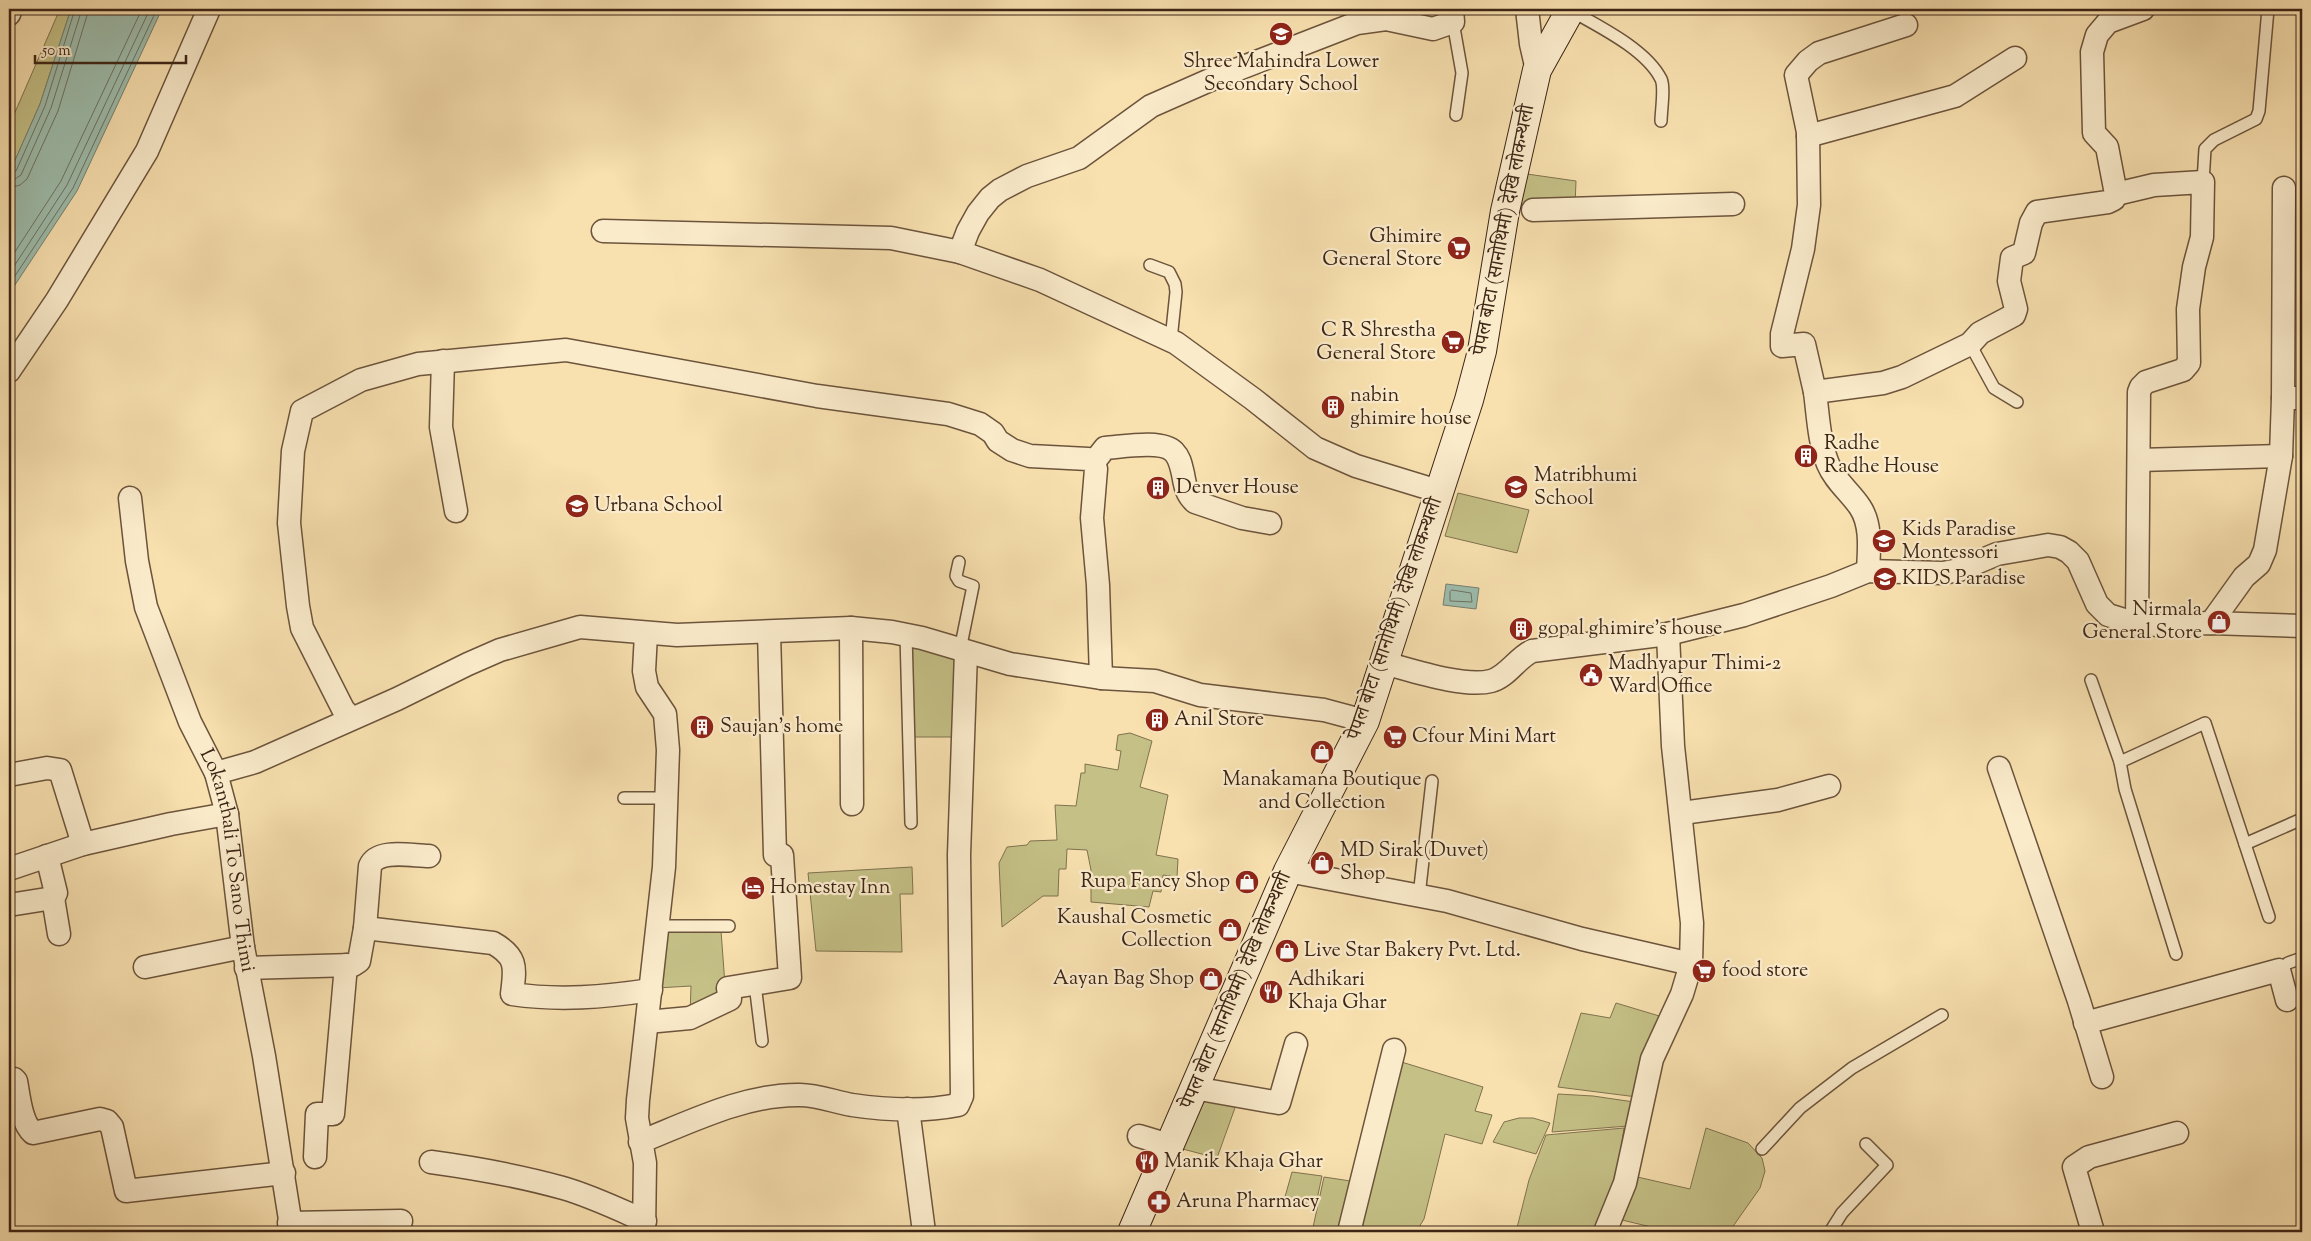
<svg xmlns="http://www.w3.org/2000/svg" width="2311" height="1241" viewBox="0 0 2311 1241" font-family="'Sorts Mill Goudy','Noto Serif Devanagari',serif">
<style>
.green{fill:#c4c086;stroke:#80724e}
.water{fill:#9dbdad;stroke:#778071}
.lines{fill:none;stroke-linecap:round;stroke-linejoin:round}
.shore{stroke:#6d7162;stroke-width:1}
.lane-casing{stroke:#6c543c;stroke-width:14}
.street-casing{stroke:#6c543c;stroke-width:25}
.secondary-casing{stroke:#3d2516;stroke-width:30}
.lane{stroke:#faebcb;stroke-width:11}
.street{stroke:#faebcb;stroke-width:22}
.secondary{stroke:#faebcb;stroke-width:28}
.labels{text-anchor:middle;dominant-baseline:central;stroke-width:4.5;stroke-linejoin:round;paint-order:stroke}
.poi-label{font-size:20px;fill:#3d2516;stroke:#faebcb;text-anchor:start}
.street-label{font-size:20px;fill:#3d2516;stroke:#faebcb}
</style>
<rect width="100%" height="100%" fill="#f8e0af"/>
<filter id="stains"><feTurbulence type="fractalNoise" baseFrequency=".004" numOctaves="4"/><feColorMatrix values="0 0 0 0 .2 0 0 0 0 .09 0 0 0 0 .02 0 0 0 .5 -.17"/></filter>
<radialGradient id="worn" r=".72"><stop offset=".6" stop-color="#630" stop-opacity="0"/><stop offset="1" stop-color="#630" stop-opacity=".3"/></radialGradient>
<g class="green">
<polygon points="60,9 71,9 40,104 9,174 9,126"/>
<polygon points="1527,174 1576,181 1575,206 1516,205"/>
<polygon points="1458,493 1529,510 1517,553 1445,536"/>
<polygon points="910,642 956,659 954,737 912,737"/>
<polygon points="1130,733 1152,741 1140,787 1168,795 1156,855 1178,859 1177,877 1163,875 1161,892 1153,891 1149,907 1091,902 1091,870 1087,850 1067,849 1066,869 1059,869 1058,896 1043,896 1002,927 999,863 1007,847 1027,845 1030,841 1057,840 1055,805 1076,806 1081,773 1085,773 1085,764 1118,770 1121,751 1116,750 1118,735"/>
<polygon points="912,867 913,894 900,894 902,952 816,951 808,873"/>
<polygon points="721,931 726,998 690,1015 691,986 657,988 661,932"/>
<polygon points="1616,1003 1666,1018 1637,1097 1558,1087 1581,1013 1610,1018"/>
<polygon points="1395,1060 1483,1087 1475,1111 1492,1115 1482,1144 1445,1134 1424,1219 1416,1232 1353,1232"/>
<polygon points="1558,1094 1593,1096 1634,1102 1628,1126 1552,1132"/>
<polygon points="1198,1095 1236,1105 1217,1158 1175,1147"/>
<polygon points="1519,1118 1533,1118 1550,1123 1536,1154 1493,1142 1504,1122"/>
<polygon points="1624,1128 1617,1177 1595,1232 1538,1232 1538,1229 1517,1228 1529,1180 1546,1135"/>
<polygon points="1706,1128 1748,1143 1762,1158 1765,1171 1760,1188 1729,1232 1672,1232 1622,1220 1633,1176 1690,1189"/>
<polygon points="1292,1172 1322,1176 1316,1204 1283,1204"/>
<polygon points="1324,1177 1357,1182 1342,1232 1312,1232"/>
</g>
<g class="water">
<polygon points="71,9 162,9 77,191 9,294 9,174 40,104"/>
<polygon points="1446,584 1479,588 1476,609 1443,605"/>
</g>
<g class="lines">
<g class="shore">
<polyline points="9,174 16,171 45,106 75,9"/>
<polyline points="9,180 15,179 21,175 51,108 82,9"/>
<polyline points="9,188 20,185 27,179 58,111 89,9"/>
<polyline points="9,261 61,181 142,9"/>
<polyline points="9,274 67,185 150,9"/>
<polyline points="9,285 73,188 157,9"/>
<polygon points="1452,590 1471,593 1472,602 1450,601 1450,592"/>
</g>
<g class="lane-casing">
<g id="lane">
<path d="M1570,10C1598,26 1646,49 1661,79C1665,87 1661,112 1661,121"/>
<polyline points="1453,22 1462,73 1456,115"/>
<polyline points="2203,182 2205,149 2214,140 2256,119 2259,111 2268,9"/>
<polyline points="1150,265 1169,272 1175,284 1176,292 1171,340"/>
<polyline points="1970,344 1994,388 2017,402"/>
<polyline points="959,562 956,576 959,581 973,586 960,650"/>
<polyline points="906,634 911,823"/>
<polyline points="2091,680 2120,762 2205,723 2269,917"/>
<polyline points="2120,762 2125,789 2176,954"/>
<polyline points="624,798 666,798"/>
<polyline points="2245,844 2302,819"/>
<polyline points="1419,896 1432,781"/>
<polyline points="657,926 729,926"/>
<polyline points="2279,970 2288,963 2302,958"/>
<polyline points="755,984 762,1041"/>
<polyline points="1762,1149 1800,1108 1852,1068 1942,1015"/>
<polyline points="1830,1232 1842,1213 1887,1165 1866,1144"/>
</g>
</g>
<g class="street-casing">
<g id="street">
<polyline points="1527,9 1531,44 1537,70"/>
<polyline points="9,14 11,9"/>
<polyline points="1808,136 1955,96 2015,58"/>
<polyline points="2116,194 2154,185 2203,182 2202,237 2194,267 2188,309 2189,363 2183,370 2146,382 2141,387 2139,392 2137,624"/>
<polyline points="1533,210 1733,204"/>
<polyline points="603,231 891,238 960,252 1040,280 1176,343 1253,399 1315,448 1356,466 1441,492"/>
<polyline points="960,252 968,231 978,213 990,198 1000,190 1027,176 1079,158 1151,106 1210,80 1357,23 1386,19 1433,29 1453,22 1452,9"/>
<polyline points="443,361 441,427 456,511"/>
<polyline points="9,371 57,300 147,151 209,9"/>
<polyline points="1815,392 1804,344 1782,346 1782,334 1803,249 1809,205 1808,132 1796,75 1808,61 1819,53 1906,25"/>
<polyline points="2283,398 2284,188"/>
<polyline points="2139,460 2281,456"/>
<path d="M1094,462L1105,448C1122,447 1162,439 1174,452C1180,458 1181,466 1183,474C1185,485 1186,494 1195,502L1242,518L1270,523"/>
<path id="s1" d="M130,498L137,561L146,607L190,722L216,773L227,814L243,947L264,1056L292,1232"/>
<path d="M1868,571C1869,550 1872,525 1860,507C1850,492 1835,481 1828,464C1819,442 1818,415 1815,392L1883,383L1902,377L1970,344L1980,333L2014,315L2016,309L2009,281L2012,258L2024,253L2031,223L2037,212L2108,202L2114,199L2116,194L2107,147L2094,133L2092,52L2097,35L2108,22L2143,9"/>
<polyline points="2211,623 2244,577 2259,564 2265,550 2281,456 2283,398 2302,398"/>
<polyline points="851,628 852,804"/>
<path d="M1384,663C1411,670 1464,688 1491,681C1507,677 1517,658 1532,651L1668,634L1744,615L1831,586L1868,571L1943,573L1959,570L1997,554L2048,545L2060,547L2069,552L2078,561L2097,604L2108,615L2137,624L2160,625L2211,623L2302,626"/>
<polyline points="351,718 343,709 302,628 298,606 289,523 293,451 302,411 361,380 418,364 566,350 817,396 948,414 980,424 993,433 998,441 1012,450 1030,456 1088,459 1094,462 1096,469 1092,518 1098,585 1101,678"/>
<polyline points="1999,768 2079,1001 2102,1077"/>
<polyline points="216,773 255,762 397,699 468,664 500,650 580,627 677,635 851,628 892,632 922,638 1010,664 1101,678 1155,681 1200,695 1324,710 1365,721"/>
<polyline points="9,775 47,768 60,770 83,844 171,824 227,814"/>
<polyline points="1682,813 1778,800 1829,786"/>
<polyline points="9,869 83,844"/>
<polyline points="1288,871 1447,901 1582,939 1691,964"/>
<polyline points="53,898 59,934"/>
<polyline points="9,905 53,898 56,893 47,856"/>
<path d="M365,928L493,943C518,957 515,968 512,994C560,1001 604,997 651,990"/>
<polyline points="145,967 243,947"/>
<path d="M246,968L353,965L359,961L365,928L370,866C378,848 412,856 429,856"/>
<polyline points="647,1022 690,1018 730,999 728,988 790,978 782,855 775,855 769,632"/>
<polyline points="2085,1023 2279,970 2287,1000"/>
<path d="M9,1080L14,1079L16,1081C19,1097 21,1122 33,1133L100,1119L107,1121L112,1127L126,1191L284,1173"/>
<polyline points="1194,1088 1279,1103 1296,1044"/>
<polyline points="908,1109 924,1232"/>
<polyline points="1139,1136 1169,1145"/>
<path d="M640,1142C690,1122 745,1094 800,1095C817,1095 835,1102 852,1105C886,1110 923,1112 958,1105L962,1096L959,855L966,652"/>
<polyline points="315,1157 317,1114 333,1114 346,965"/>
<path d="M431,1162C475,1168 520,1176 563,1188C591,1196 618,1209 645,1221"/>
<polyline points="289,1223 401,1221"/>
<polyline points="644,1232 645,1163 637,1118 638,1100 664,867 668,750 665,714 647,687 644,671 646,634"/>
<polyline points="1349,1232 1394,1050"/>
<polyline points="1605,1232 1625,1183 1652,1059 1682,994 1691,964 1692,923 1673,746 1668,634"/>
<polyline points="2093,1232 2074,1167 2089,1157 2177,1133"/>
</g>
</g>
<g class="secondary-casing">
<polyline id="secondary" points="1132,1232 1288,871 1365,721 1469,400 1482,351 1505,211 1537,70 1571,9"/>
</g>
<use href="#lane" class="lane"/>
<use href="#street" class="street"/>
<use href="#secondary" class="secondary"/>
</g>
<defs>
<g id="school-disc" transform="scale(1.25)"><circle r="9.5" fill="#8f2418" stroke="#faebcb"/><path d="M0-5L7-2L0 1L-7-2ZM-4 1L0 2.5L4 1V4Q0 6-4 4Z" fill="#fff"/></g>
<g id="supermarket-disc" transform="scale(1.25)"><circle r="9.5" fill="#8f2418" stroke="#faebcb"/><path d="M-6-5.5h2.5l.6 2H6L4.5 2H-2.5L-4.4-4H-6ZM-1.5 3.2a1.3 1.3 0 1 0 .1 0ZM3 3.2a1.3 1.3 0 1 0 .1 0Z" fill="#fff"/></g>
<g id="building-disc" transform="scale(1.25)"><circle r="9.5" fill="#8f2418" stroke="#faebcb"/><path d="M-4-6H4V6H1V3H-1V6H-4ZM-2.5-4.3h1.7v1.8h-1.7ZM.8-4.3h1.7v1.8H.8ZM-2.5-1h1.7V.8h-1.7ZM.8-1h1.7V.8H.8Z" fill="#fff"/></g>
<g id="shop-disc" transform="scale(1.25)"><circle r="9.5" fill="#8f2418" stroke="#faebcb"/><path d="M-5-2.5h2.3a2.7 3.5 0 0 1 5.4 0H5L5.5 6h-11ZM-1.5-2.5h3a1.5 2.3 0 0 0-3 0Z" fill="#fff"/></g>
<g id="civic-disc" transform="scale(1.25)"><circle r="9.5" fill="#8f2418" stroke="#faebcb"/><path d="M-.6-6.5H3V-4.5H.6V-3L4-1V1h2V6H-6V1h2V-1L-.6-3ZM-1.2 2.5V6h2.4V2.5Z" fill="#fff"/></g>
<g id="hotel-disc" transform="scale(1.25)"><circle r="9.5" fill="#8f2418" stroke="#faebcb"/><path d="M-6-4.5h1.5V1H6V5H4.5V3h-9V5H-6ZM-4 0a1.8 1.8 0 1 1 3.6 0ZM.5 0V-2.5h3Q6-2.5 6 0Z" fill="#fff"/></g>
<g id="restaurant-disc" transform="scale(1.25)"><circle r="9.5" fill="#8f2418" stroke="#faebcb"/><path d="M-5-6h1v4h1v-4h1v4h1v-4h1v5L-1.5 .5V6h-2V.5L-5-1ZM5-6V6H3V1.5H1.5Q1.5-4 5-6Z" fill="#fff"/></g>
<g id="pharmacy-disc" transform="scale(1.25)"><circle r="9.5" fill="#8f2418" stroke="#faebcb"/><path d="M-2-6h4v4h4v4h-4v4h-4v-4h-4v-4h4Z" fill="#fff"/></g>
</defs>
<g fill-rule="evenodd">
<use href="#school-disc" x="1281" y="34"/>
<use href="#supermarket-disc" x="1459" y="248"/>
<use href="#supermarket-disc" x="1453" y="342"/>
<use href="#building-disc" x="1333" y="407"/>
<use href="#building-disc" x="1806" y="456"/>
<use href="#school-disc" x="1516" y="487"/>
<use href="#building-disc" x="1158" y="488"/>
<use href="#school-disc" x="577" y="506"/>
<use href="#school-disc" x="1884" y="541"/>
<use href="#school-disc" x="1885" y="579"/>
<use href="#shop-disc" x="2219" y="622"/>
<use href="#building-disc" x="1521" y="629"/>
<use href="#civic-disc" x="1591" y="675"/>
<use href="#building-disc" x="1157" y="720"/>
<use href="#building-disc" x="702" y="727"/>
<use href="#supermarket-disc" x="1395" y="737"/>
<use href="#shop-disc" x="1322" y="752"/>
<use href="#shop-disc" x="1322" y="863"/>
<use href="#shop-disc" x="1247" y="882"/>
<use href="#hotel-disc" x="753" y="888"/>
<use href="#shop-disc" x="1230" y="930"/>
<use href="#shop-disc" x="1287" y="951"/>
<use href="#supermarket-disc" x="1704" y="971"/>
<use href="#shop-disc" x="1211" y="979"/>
<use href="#restaurant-disc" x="1271" y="992"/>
<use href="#restaurant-disc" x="1147" y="1162"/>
<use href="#pharmacy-disc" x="1159" y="1202"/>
</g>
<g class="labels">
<g class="poi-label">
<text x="1281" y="62" text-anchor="middle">Shree Mahindra Lower<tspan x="1281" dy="23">Secondary School</tspan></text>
<text x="1442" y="237" text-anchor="end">Ghimire<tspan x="1442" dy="23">General Store</tspan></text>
<text x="1436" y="331" text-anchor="end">C R Shrestha<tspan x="1436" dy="23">General Store</tspan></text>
<text x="1350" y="396">nabin<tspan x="1350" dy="23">ghimire house</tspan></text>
<text x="1824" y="444">Radhe<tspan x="1824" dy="23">Radhe House</tspan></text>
<text x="1534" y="476">Matribhumi<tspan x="1534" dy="23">School</tspan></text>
<text x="1176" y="488">Denver House</text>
<text x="594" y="506">Urbana School</text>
<text x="1902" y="530">Kids Paradise<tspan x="1902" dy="23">Montessori</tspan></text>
<text x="1902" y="579">KIDS Paradise</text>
<text x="2202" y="610" text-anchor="end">Nirmala<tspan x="2202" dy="23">General Store</tspan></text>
<text x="1538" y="629">gopal ghimire's house</text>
<text x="1608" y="664">Madhyapur Thimi-2<tspan x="1608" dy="23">Ward Office</tspan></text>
<text x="1174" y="720">Anil Store</text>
<text x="720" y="727">Saujan's home</text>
<text x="1412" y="737">Cfour Mini Mart</text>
<text x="1322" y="780" text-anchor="middle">Manakamana Boutique<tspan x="1322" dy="23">and Collection</tspan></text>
<text x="1340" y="851">MD Sirak(Duvet)<tspan x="1340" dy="23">Shop</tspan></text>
<text x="1230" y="882" text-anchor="end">Rupa Fancy Shop</text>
<text x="770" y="888">Homestay Inn</text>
<text x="1212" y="918" text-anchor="end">Kaushal Cosmetic<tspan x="1212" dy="23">Collection</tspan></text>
<text x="1304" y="951">Live Star Bakery Pvt. Ltd.</text>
<text x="1722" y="971">food store</text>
<text x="1194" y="979" text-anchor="end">Aayan Bag Shop</text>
<text x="1288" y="980">Adhikari<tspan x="1288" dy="23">Khaja Ghar</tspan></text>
<text x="1164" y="1162">Manik Khaja Ghar</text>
<text x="1176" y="1202">Aruna Pharmacy</text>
</g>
<g class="street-label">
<text transform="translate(1505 230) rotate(-79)">पेपल बोटा (सानोथिमी) देखि लोकन्थली</text>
<text transform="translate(1396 619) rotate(-71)">पेपल बोटा (सानोथिमी) देखि लोकन्थली</text>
<text stroke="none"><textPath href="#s1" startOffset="379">Lokanthali To Sano Thimi</textPath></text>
<text transform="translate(1237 991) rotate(-67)">पेपल बोटा (सानोथिमी) देखि लोकन्थली</text>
</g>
</g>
<rect width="2311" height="1241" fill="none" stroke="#f8e0af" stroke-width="30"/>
<rect x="10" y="10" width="2291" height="1221" fill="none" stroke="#3d2516" stroke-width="2.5"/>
<rect x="15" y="15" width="2281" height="1211" fill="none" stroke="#3d2516"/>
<path d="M35 55v8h151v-8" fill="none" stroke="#3d2516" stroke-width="2.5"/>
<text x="42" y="55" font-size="15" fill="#3d2516" stroke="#faebcb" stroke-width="4" paint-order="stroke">50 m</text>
<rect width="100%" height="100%" filter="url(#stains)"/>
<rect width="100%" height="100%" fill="url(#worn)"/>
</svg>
